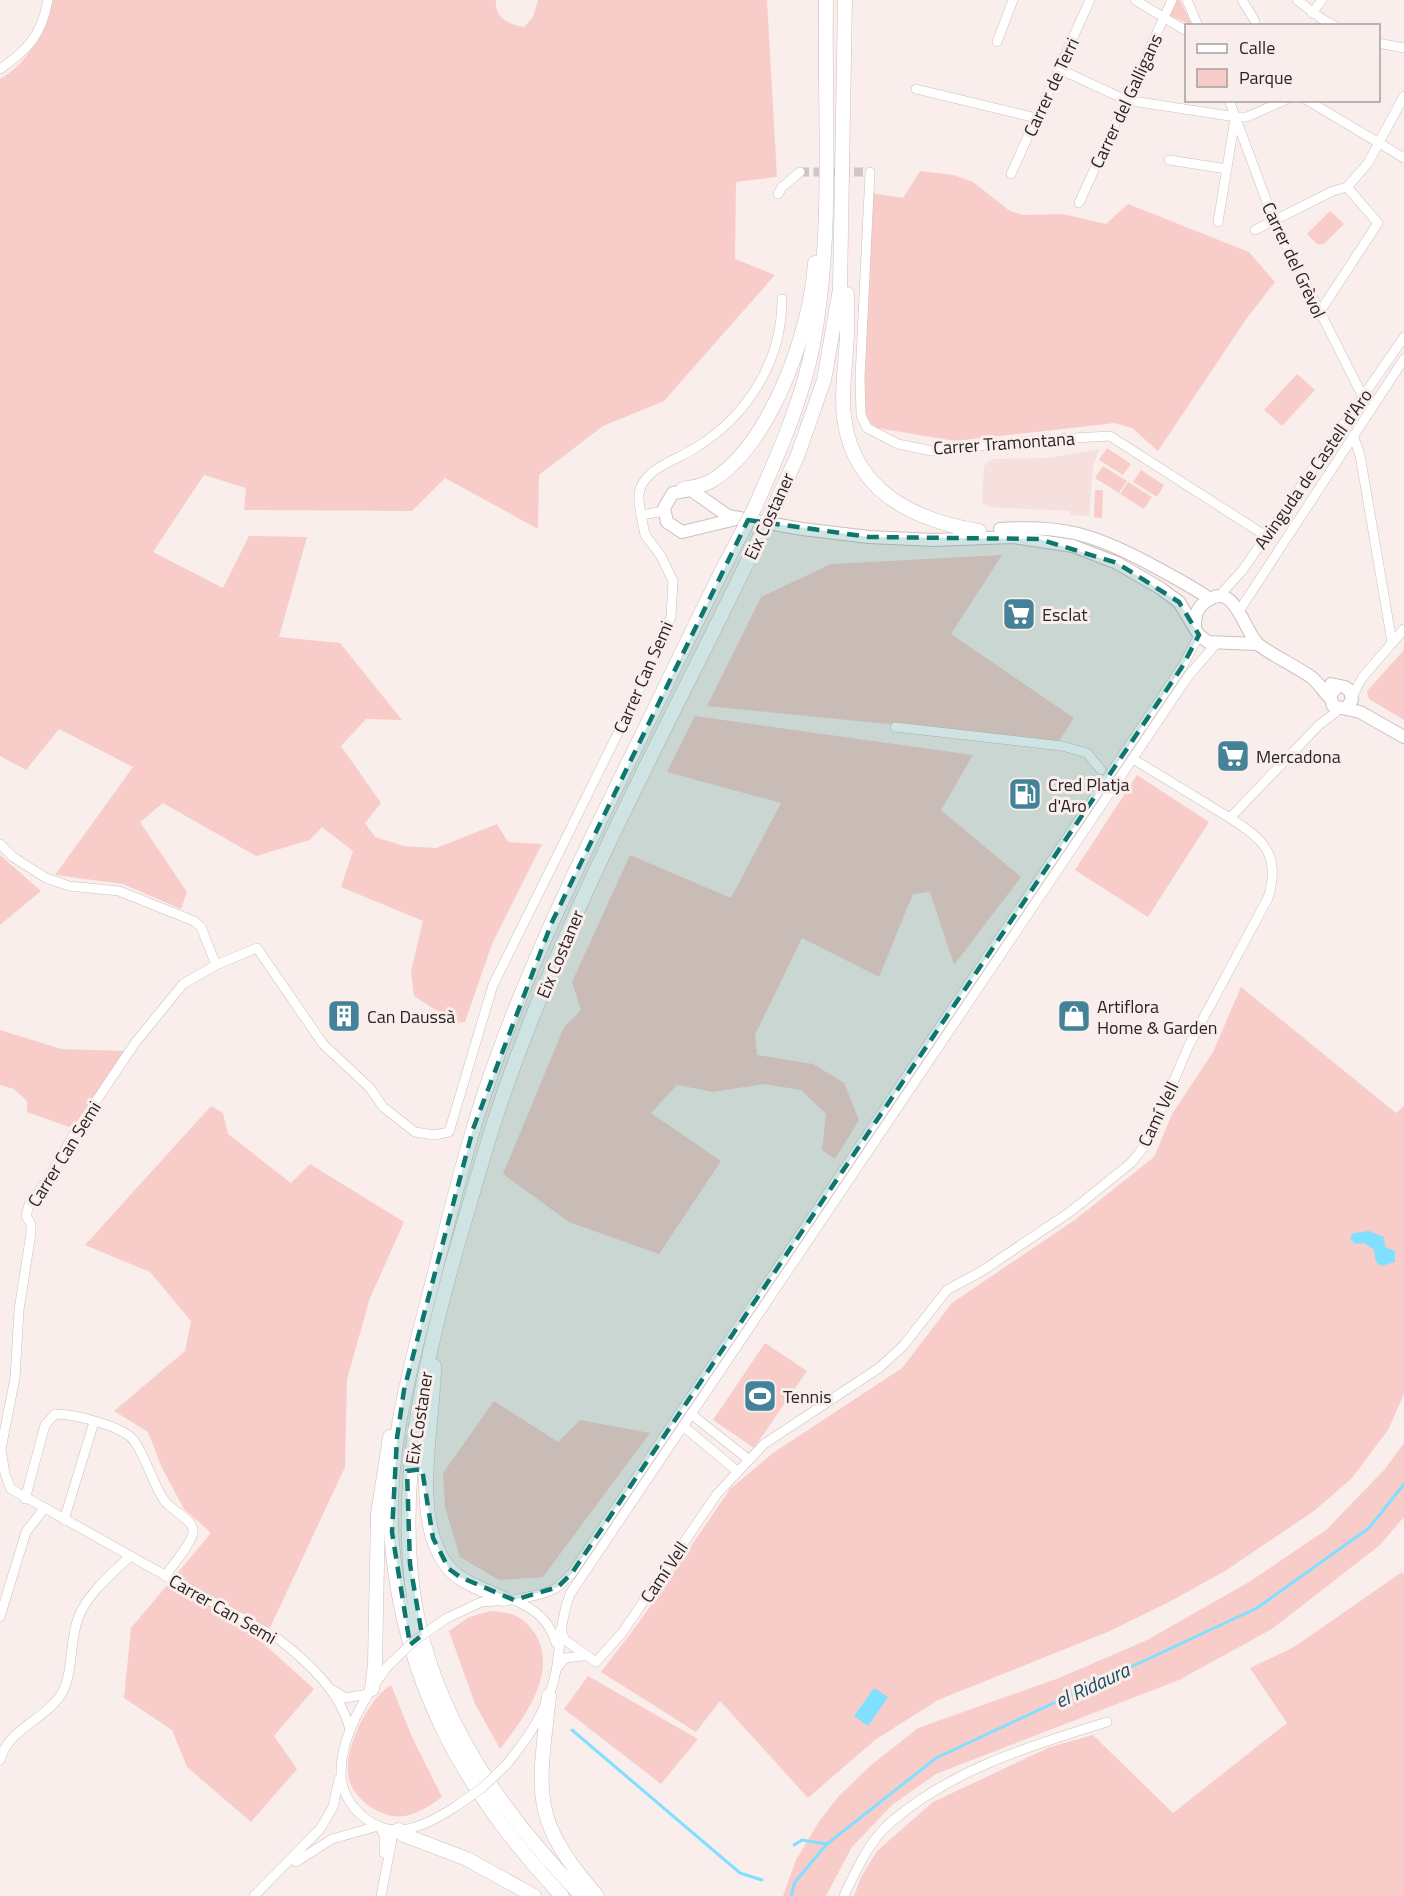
<svg xmlns="http://www.w3.org/2000/svg" width="1404" height="1896" viewBox="0 0 1404 1896" font-family="'Titillium Web',sans-serif">
<style>
.built{fill:#f5e0de}
.green{fill:#f8cdc9}
.water{fill:#81dfff}
.lines{fill:none;stroke-linecap:round;stroke-linejoin:round}
.stream{stroke:#81dfff;stroke-width:3}
.minor-tunnel{stroke:#d0c6c4;stroke-width:9;stroke-dasharray:9 4.5;stroke-linecap:butt}
.minor-casing{stroke:#cbc0be;stroke-width:10}
.major-casing{stroke:#cbc0be;stroke-width:14}
.highway-casing{stroke:#cbc0be;stroke-width:15}
.minor{stroke:#fff;stroke-width:9}
.major{stroke:#fff;stroke-width:12}
.highway{stroke:#fff;stroke-width:14}
.minor-bridge-casing{stroke:#cbc0be;stroke-width:10;stroke-linecap:butt}
.highway-bridge-casing{stroke:#cbc0be;stroke-width:15;stroke-linecap:butt}
.minor-bridge{stroke:#fff;stroke-width:9}
.highway-bridge{stroke:#fff;stroke-width:14}
.marked{fill:#0f766e;fill-opacity:0.2;stroke:#0f766e;stroke-width:4.5;stroke-dasharray:12 8;stroke-linejoin:round}
.labels{text-anchor:middle;dominant-baseline:central;stroke-width:6;stroke-linejoin:round;paint-order:stroke}
.street-label{font-size:18px;fill:#2b2626;stroke:#f9eeec}
.poi-label{font-size:18px;fill:#2b2626;stroke:#f9eeec;text-anchor:start}
.water-label{font-size:20px;font-style:italic;fill:#1a5060;stroke:#f9eeec}
</style>
<rect width="100%" height="100%" fill="#f9eeec"/>
<polygon class="built" points="1099,449 1093,467 1089,516 1070,515 1070,511 989,507 982,502 984,466 993,459 1048,458"/>
<g class="green">
<path d="M52,0H496C494,17 509,25 524,27L533,17L538,0H767L777,177L736,182L735,259L775,275L664,401L603,426L539,475L538,529L445,478L412,511L244,510L246,488L204,475L153,552L223,588L249,536L307,537L279,637L340,643L402,720L366,719L341,746L381,803L365,823L375,837L404,846L436,848L497,824L508,842L542,844L492,944L465,1022L456,1023L414,996L411,971L423,921L341,887L353,851L322,827L310,840L256,856L163,803L140,822L187,892L181,909L123,884L55,875L133,767L59,729L26,770L0,756V79C28,64 46,29 52,0Z"/>
<polygon points="1177,0 1180,0 1192,25 1170,16"/>
<polygon points="920,171 954,175 973,182 1010,211 1022,215 1063,214 1106,224 1128,204 1249,252 1275,282 1247,318 1158,451 1132,428 1115,423 955,441 877,428 866,420 857,368 871,193 903,198"/>
<polygon points="1330,211 1344,224 1324,244 1317,244 1307,234"/>
<polygon points="1297,374 1315,390 1282,426 1264,410"/>
<polygon points="1107,448 1131,464 1123,475 1099,460"/>
<polygon points="1103,466 1127,481 1119,493 1095,478"/>
<polygon points="1141,470 1164,485 1157,497 1133,482"/>
<polygon points="1128,482 1152,497 1144,509 1120,494"/>
<polygon points="1095,490 1103,490 1102,518 1094,517"/>
<polygon points="1002,555 951,634 1074,718 1059,741 707,706 761,597 831,564"/>
<polygon points="1404,650 1404,720 1369,699 1367,691"/>
<polygon points="695,716 973,755 941,810 1021,877 954,965 930,892 913,894 879,977 802,938 755,1035 757,1055 813,1064 844,1083 859,1120 835,1159 822,1150 826,1114 801,1090 764,1084 713,1092 677,1085 651,1113 721,1161 659,1254 569,1222 503,1174 564,1027 581,1010 572,982 630,855 731,898 781,803 667,772"/>
<polygon points="1137,775 1209,822 1148,917 1075,870"/>
<polygon points="0,855 41,891 0,925"/>
<polygon points="1241,987 1396,1113 1404,1106 1404,1394 1388,1430 1352,1478 1314,1511 1225,1571 1169,1602 1110,1631 938,1700 875,1740 808,1798 720,1701 696,1732 601,1672 640,1621 730,1489 773,1453 902,1368 952,1303 1076,1219 1154,1157 1172,1114 1213,1052"/>
<polygon points="0,1030 61,1049 126,1051 72,1128 27,1112 27,1101 14,1089 0,1085"/>
<polygon points="211,1106 223,1113 228,1134 291,1183 310,1164 404,1222 370,1298 347,1379 345,1467 263,1643 314,1689 274,1736 297,1769 251,1822 187,1767 172,1730 124,1698 131,1628 211,1533 184,1509 162,1468 148,1432 114,1411 185,1351 191,1321 150,1272 85,1245"/>
<polygon points="765,1343 807,1371 754,1448 713,1420"/>
<polygon points="494,1401 558,1442 580,1420 650,1433 543,1577 499,1580 460,1557 445,1507 443,1473"/>
<polygon points="1404,1443 1404,1517 1380,1545 1272,1629 1179,1680 936,1774 892,1805 852,1847 826,1896 783,1896 796,1860 818,1823 838,1797 870,1766 918,1728 1059,1678 1147,1640 1249,1582 1326,1530 1385,1469"/>
<polygon points="1402,1572 1404,1575 1404,1896 854,1896 861,1877 877,1851 933,1802 1050,1747 1093,1735 1173,1813 1287,1723 1250,1668 1294,1647"/>
<path d="M491,1611C511,1612 523,1616 534,1632C560,1671 524,1718 500,1749L475,1704L449,1631L469,1617Z"/>
<polygon points="588,1676 698,1739 661,1784 564,1709"/>
<path d="M391,1685L412,1737L442,1797C430,1806 419,1813 405,1816C381,1820 349,1797 348,1773C345,1746 369,1698 391,1685Z"/>
</g>
<g class="water">
<polygon points="1369,1231 1384,1237 1385,1247 1395,1251 1395,1262 1381,1266 1376,1262 1374,1250 1364,1243 1355,1244 1350,1238 1353,1233"/>
<polygon points="874,1688 888,1697 868,1726 854,1716"/>
</g>
<g class="lines">
<g class="stream">
<polyline points="572,1730 740,1873 762,1880"/>
<polyline points="794,1845 802,1840 826,1844"/>
<polyline points="791,1896 795,1882 827,1844 936,1758 1257,1608 1369,1528 1404,1484"/>
</g>
<polyline class="minor-tunnel" points="800,172 870,172"/>
<g class="minor-casing">
<g id="minor">
<polyline points="1135,0 1186,31"/>
<polyline points="1187,0 1198,26"/>
<polyline points="1242,0 1255,21"/>
<polyline points="1297,0 1322,19 1335,26"/>
<polyline points="1312,13 1322,0"/>
<polyline points="997,42 1013,0"/>
<polyline points="1378,43 1404,48"/>
<path d="M0,69C28,50 42,34 48,0"/>
<polyline points="1059,69 1126,100 1236,117 1247,117 1285,100"/>
<polyline points="916,89 1036,118"/>
<polyline points="1229,100 1274,221 1363,397"/>
<polyline points="1307,100 1404,158"/>
<polyline points="1169,160 1227,169"/>
<polyline points="870,172 860,378 861,415 867,428 898,444 932,451 1037,440 1110,436 1266,536"/>
<polyline points="1011,174 1090,0"/>
<polyline points="778,194 782,187 800,172"/>
<polyline points="1079,203 1172,0"/>
<polyline points="1218,222 1235,119"/>
<polyline points="1255,230 1333,191 1347,187 1368,163 1404,96"/>
<polyline points="1319,313 1378,223 1347,187"/>
<polyline points="1353,435 1360,455 1392,642"/>
<path d="M664,511L641,515C639,502 636,491 645,480C654,467 678,458 692,450C746,418 782,363 782,299"/>
<polyline points="1217,598 1242,571 1404,337"/>
<polyline points="1239,611 1404,359"/>
<polyline points="1352,697 1362,678 1404,629"/>
<polyline points="895,727 1062,746 1087,753 1101,770"/>
<polyline points="1133,759 1230,818"/>
<polyline points="0,844 13,857 46,878 69,886 119,891 194,921 201,927 216,965"/>
<polyline points="691,1414 748,1459"/>
<polyline points="683,1426 737,1471"/>
<path d="M25,1499L45,1425L55,1414C73,1414 125,1426 135,1442C147,1460 152,1482 164,1500C171,1511 190,1517 193,1529C195,1540 172,1566 165,1576"/>
<polyline points="64,1520 94,1422"/>
<path d="M514,1600C536,1610 549,1620 556,1643"/>
<polyline points="0,1617 26,1532 43,1510"/>
<polyline points="447,1618 481,1602 514,1600 545,1593 558,1587 572,1573 1182,667 1199,635"/>
<path d="M560,1630L565,1640L596,1662L622,1633L717,1494L764,1444L879,1368L903,1346L947,1290L982,1271L1070,1212L1131,1163L1147,1143L1189,1045L1268,898C1281,856 1265,840 1230,818L1319,725L1340,709"/>
<path d="M387,1667C365,1697 342,1733 341,1771C340,1802 369,1831 400,1830C419,1829 439,1817 455,1807"/>
<polyline points="557,1668 565,1658 583,1656"/>
<polyline points="333,1690 345,1698 368,1694"/>
<path d="M350,1730C341,1692 307,1661 277,1638L11,1489L5,1474L1,1449L15,1378L19,1310L31,1233V1224L26,1216L29,1205L48,1179L74,1134L135,1043L183,984L216,965L257,948L323,1044L370,1088L383,1107L415,1132L434,1135L449,1132L493,985L635,699L671,617L673,581L661,556L645,535L641,515"/>
<path d="M0,1760C9,1727 46,1720 62,1693C74,1671 69,1639 79,1616C89,1592 112,1574 130,1556"/>
<path d="M507,1764C529,1737 549,1707 556,1671C561,1644 560,1620 570,1594L1189,675L1216,644"/>
<polyline points="379,1827 384,1834 384,1853"/>
<polyline points="296,1862 332,1839 378,1826"/>
<polyline points="254,1896 320,1829 333,1807 339,1779"/>
<polyline points="381,1896 394,1829"/>
<path d="M844,1896C855,1872 869,1841 890,1823C952,1769 1030,1746 1107,1722"/>
</g>
</g>
<g class="major-casing">
<g id="major">
<polyline points="736,519 682,532 667,522 664,508 673,493 691,490 728,516 802,529 869,537 934,540 1013,537 1073,546 1117,563 1160,588 1179,602 1199,635 1208,642 1256,644"/>
<path d="M1000,529C1062,525 1093,534 1146,562C1168,574 1190,585 1210,599"/>
<path d="M1195,625C1195,617 1196,609 1203,604C1235,575 1244,634 1259,645C1275,657 1294,665 1311,677C1318,682 1323,691 1329,697"/>
<polyline points="1331,684 1345,687 1350,691 1352,700 1346,708"/>
<polyline points="1337,687 1330,695 1333,706 1360,712 1404,737"/>
</g>
</g>
<g class="highway-casing">
<g id="highway">
<path d="M847,294C847,312 848,330 846,349C845,372 841,394 844,417C853,491 913,520 979,531"/>
<path d="M683,489C693,487 704,486 713,480C772,442 811,329 815,263"/>
<path d="M755,507C778,455 802,401 813,345C834,232 824,114 826,0"/>
<polyline points="773,509 797,457 824,380 840,289 845,0"/>
<path d="M434,1366C434,1422 409,1519 448,1567C461,1583 486,1590 504,1599"/>
<polyline points="372,1689 375,1664 378,1514 390,1437"/>
<path d="M549,1696C539,1792 528,1817 597,1896"/>
<polyline points="399,1830 404,1835 467,1859 534,1896"/>
<path d="M562,1896C466,1794 404,1685 392,1543C385,1453 411,1365 433,1280C453,1203 471,1126 499,1052C537,947 587,847 636,747C671,676 704,604 741,534"/>
<path d="M582,1896C503,1815 435,1719 415,1605C395,1483 424,1364 457,1247C476,1183 493,1119 517,1057C583,879 676,711 758,540"/>
</g>
</g>
<use href="#minor" class="minor"/>
<use href="#major" class="major"/>
<use href="#highway" class="highway"/>
<g class="minor-bridge-casing">
<g id="minor-bridge">
<polyline points="387,1667 414,1641 447,1618"/>
<polyline points="455,1807 482,1788 507,1764"/>
</g>
</g>
<g class="highway-bridge-casing">
<g id="highway-bridge">
<polyline points="741,534 755,507"/>
<polyline points="758,540 773,509"/>
</g>
</g>
<use href="#minor-bridge" class="minor-bridge"/>
<use href="#highway-bridge" class="highway-bridge"/>
</g>
<path class="marked" d="M748,520L869,537L1039,539L1117,563L1179,602L1199,635L1182,667L572,1573L558,1587L514,1600L460,1577L449,1569L433,1538L422,1469L407,1471L410,1564L422,1635L410,1645L392,1532L397,1438L404,1390L473,1129L552,922Z"/>
<defs>
<g id="supermarket-square" transform="scale(1.725)"><rect x="-9" y="-9" width="18" height="18" rx="4" fill="#438297" stroke="#f9eeec"/><path d="M-6-5.5h2.5l.6 2H6L4.5 2H-2.5L-4.4-4H-6ZM-1.5 3.2a1.3 1.3 0 1 0 .1 0ZM3 3.2a1.3 1.3 0 1 0 .1 0Z" fill="#fff"/></g>
<g id="fuel-square" transform="scale(1.725)"><rect x="-9" y="-9" width="18" height="18" rx="4" fill="#438297" stroke="#f9eeec"/><path d="M-5.5-6h7V0h2V4h1.3V-2.5L3-4.5l.8-.8L6-3V5H2.5V1h-1V6h-7ZM-4.2-4.7v3.2H.2V-4.7Z" fill="#fff"/></g>
<g id="building-square" transform="scale(1.725)"><rect x="-9" y="-9" width="18" height="18" rx="4" fill="#438297" stroke="#f9eeec"/><path d="M-4-6H4V6H1V3H-1V6H-4ZM-2.5-4.3h1.7v1.8h-1.7ZM.8-4.3h1.7v1.8H.8ZM-2.5-1h1.7V.8h-1.7ZM.8-1h1.7V.8H.8Z" fill="#fff"/></g>
<g id="shop-square" transform="scale(1.725)"><rect x="-9" y="-9" width="18" height="18" rx="4" fill="#438297" stroke="#f9eeec"/><path d="M-5-2.5h2.3a2.7 3.5 0 0 1 5.4 0H5L5.5 6h-11ZM-1.5-2.5h3a1.5 2.3 0 0 0-3 0Z" fill="#fff"/></g>
<g id="stadium-square" transform="scale(1.725)"><rect x="-9" y="-9" width="18" height="18" rx="4" fill="#438297" stroke="#f9eeec"/><path d="M0-5a6.5 5 0 1 0 0 10a6.5 5 0 1 0 0-10ZM-3.5-1.8h7v3.6h-7Z" fill="#fff"/></g>
</defs>
<g fill-rule="evenodd">
<use href="#supermarket-square" x="1019" y="614"/>
<use href="#supermarket-square" x="1233" y="756"/>
<use href="#fuel-square" x="1025" y="794"/>
<use href="#building-square" x="344" y="1016"/>
<use href="#shop-square" x="1074" y="1016"/>
<use href="#stadium-square" x="760" y="1396"/>
</g>
<g class="labels">
<g class="street-label">
<text transform="translate(1051 87) rotate(-65)">Carrer de Terri</text>
<text transform="translate(1126 101) rotate(-65)">Carrer del Galligans</text>
<text transform="translate(1294 260) rotate(65)">Carrer del Grèvol</text>
<text transform="translate(1004 443) rotate(-4)">Carrer Tramontana</text>
<text transform="translate(1313 469) rotate(-55)">Avinguda de Castell d'Aro</text>
<text transform="translate(769 516) rotate(-65)">Eix Costaner</text>
<text transform="translate(643 677) rotate(-66)">Carrer Can Semi</text>
<text transform="translate(560 954) rotate(-67)">Eix Costaner</text>
<text transform="translate(1158 1114) rotate(-64)">Camí Vell</text>
<text transform="translate(64 1154) rotate(-58)">Carrer Can Semi</text>
<text transform="translate(419 1418) rotate(-81)">Eix Costaner</text>
<text transform="translate(664 1572) rotate(-56)">Camí Vell</text>
<text transform="translate(223 1609) rotate(30)">Carrer Can Semi</text>
</g>
<g class="poi-label">
<text x="1042" y="614">Esclat</text>
<text x="1256" y="756">Mercadona</text>
<text x="1048" y="784">Cred Platja<tspan x="1048" dy="21">d'Aro</tspan></text>
<text x="1097" y="1006">Artiflora<tspan x="1097" dy="21">Home &amp; Garden</tspan></text>
<text x="367" y="1016">Can Daussà</text>
<text x="783" y="1396">Tennis</text>
</g>
<g class="water-label">
<text transform="translate(1092 1685) rotate(-25)">el Ridaura</text>
</g>
</g>
<rect x="1185" y="24" width="195" height="78" fill="#f9eeec" stroke="#a79e9d" stroke-width="1.5"/>
<rect x="1197" y="44" width="30" height="9" fill="#ffffff" stroke="#a79e9d" stroke-width="1.5"/>
<text x="1239" y="54" font-size="18" fill="#2b2626">Calle</text>
<rect x="1197" y="69" width="30" height="18" fill="#f8cdc9" stroke="#a79e9d" stroke-width="1.5"/>
<text x="1239" y="84" font-size="18" fill="#2b2626">Parque</text>
</svg>
